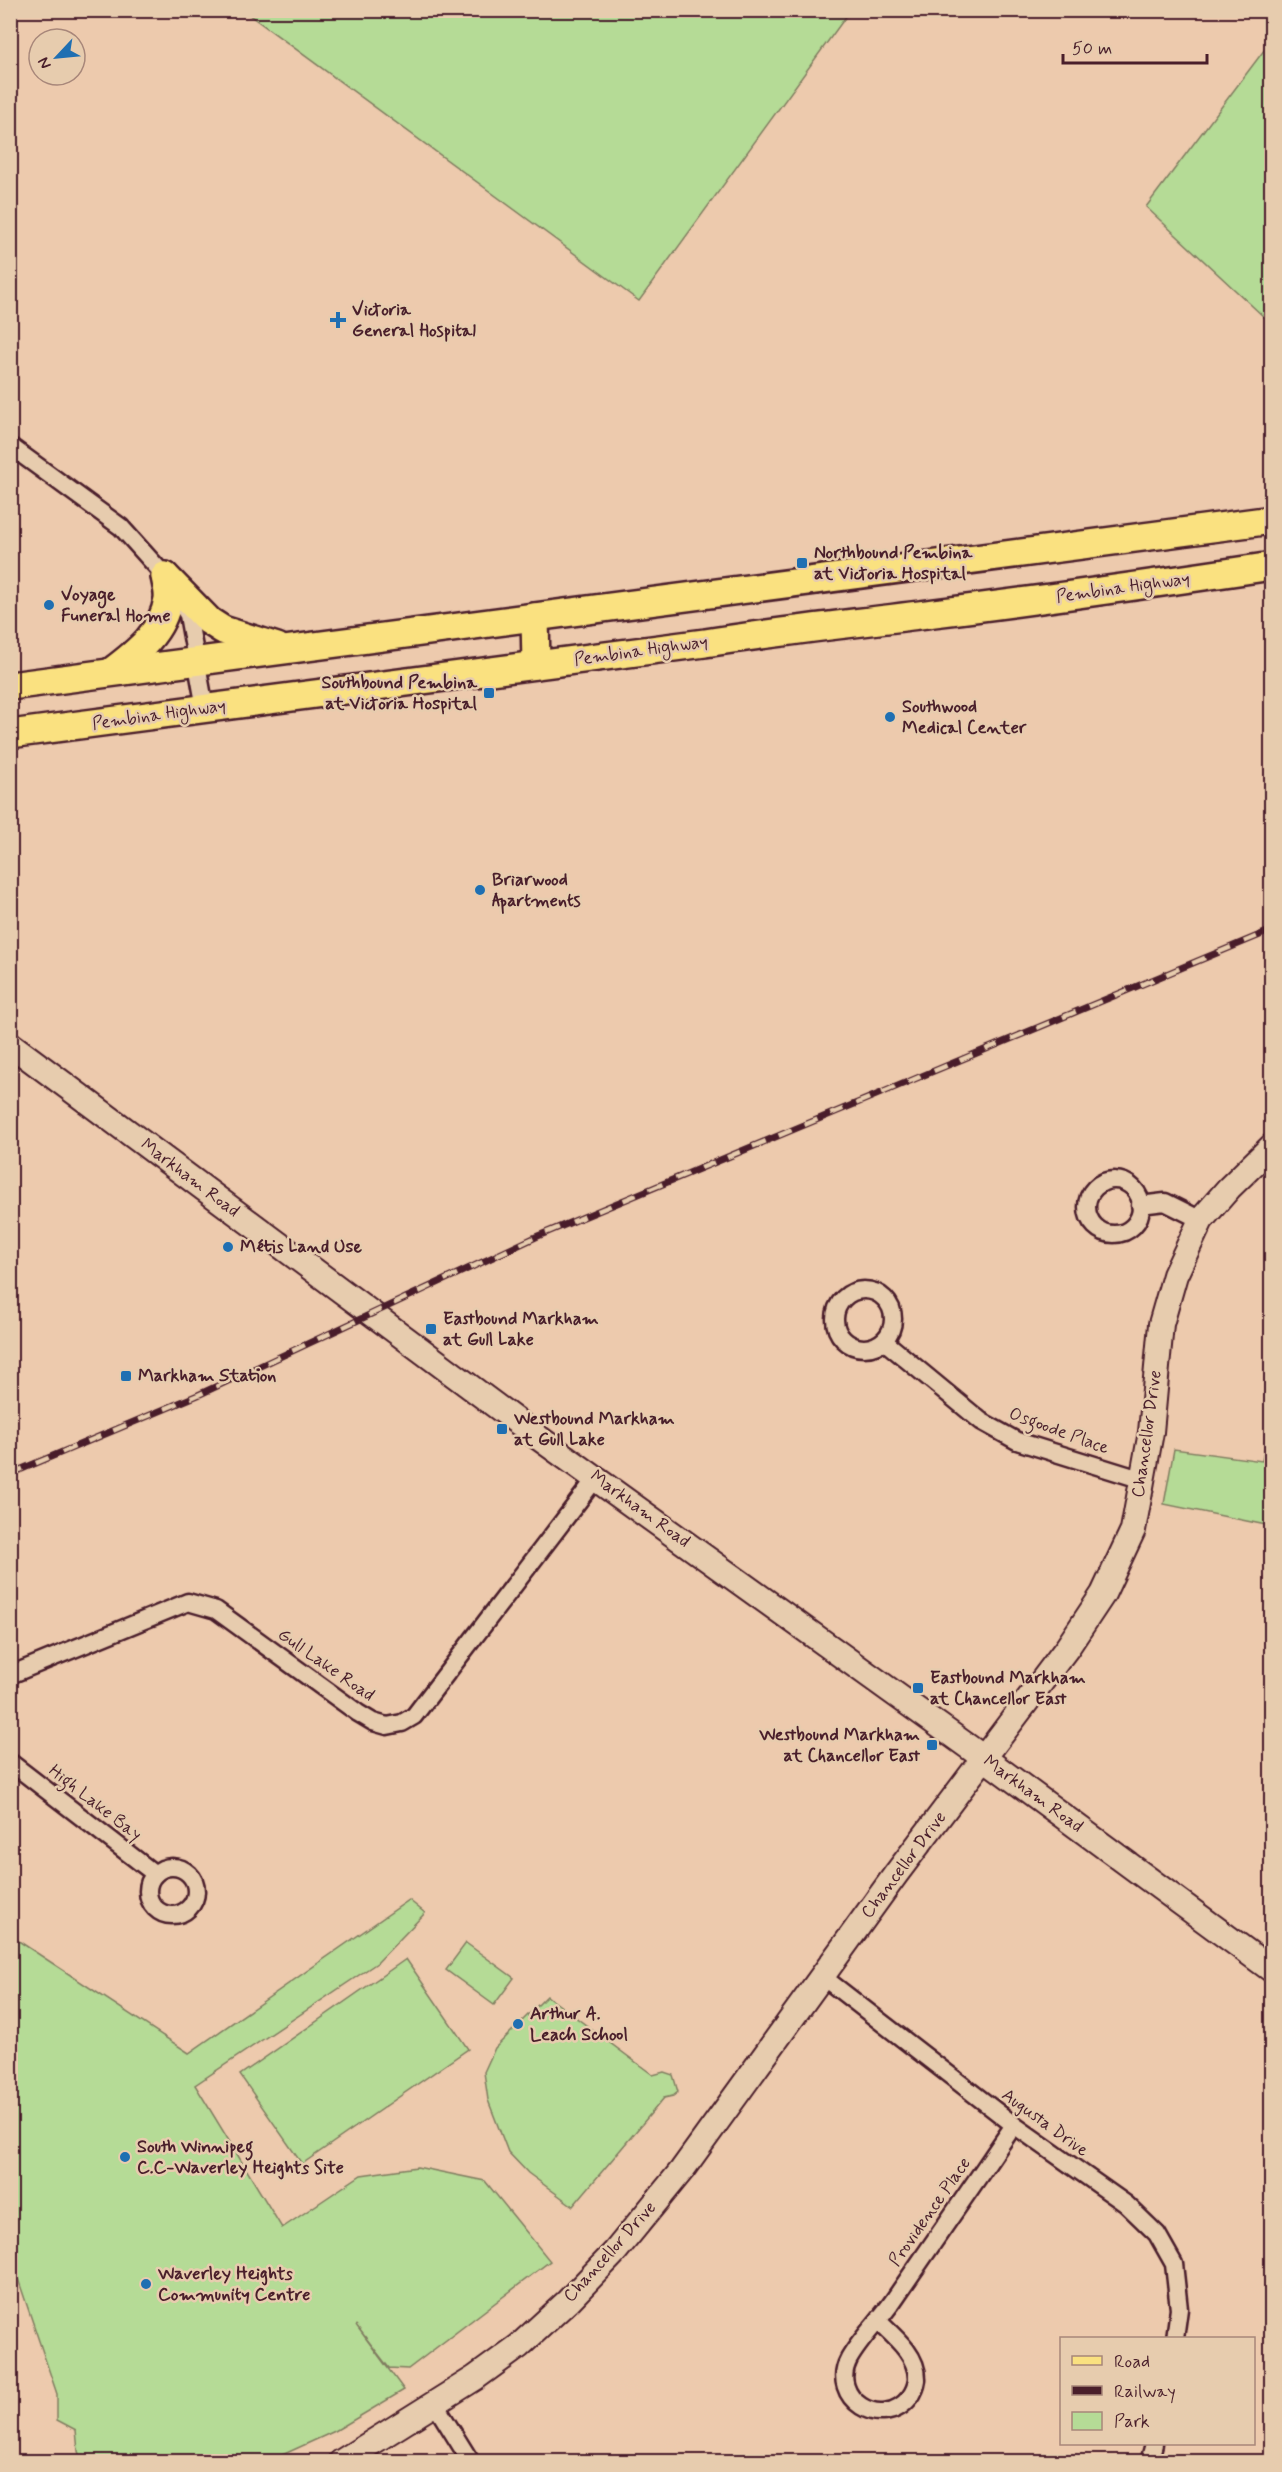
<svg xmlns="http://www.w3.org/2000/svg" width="1282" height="2472" viewBox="0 0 1282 2472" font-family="Mynerve,sans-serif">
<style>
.green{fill:#b5db96;stroke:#807d60;stroke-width:1.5}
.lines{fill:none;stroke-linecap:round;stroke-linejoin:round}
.street-casing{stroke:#4a1f2b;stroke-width:21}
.secondary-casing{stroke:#4a1f2b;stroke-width:28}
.primary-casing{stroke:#4a1f2b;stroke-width:32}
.street{stroke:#e7ccae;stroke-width:16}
.secondary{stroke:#e7ccae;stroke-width:24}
.primary{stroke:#fae180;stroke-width:27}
.rail-casing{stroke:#4a1f2b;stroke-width:7}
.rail{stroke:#e7ccae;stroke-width:4.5;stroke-dasharray:14;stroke-linecap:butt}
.poi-dot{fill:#1f6fb2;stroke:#e7ccae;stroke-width:2}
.labels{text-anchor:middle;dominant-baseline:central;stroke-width:5;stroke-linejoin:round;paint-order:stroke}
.poi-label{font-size:18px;font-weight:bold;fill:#4a1f2b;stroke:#e7ccae;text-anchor:start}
.street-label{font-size:18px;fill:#4a1f2b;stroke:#e7ccae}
</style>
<rect width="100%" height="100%" fill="#edcaad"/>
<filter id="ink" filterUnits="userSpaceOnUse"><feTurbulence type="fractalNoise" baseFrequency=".0167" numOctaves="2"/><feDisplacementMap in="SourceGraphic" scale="12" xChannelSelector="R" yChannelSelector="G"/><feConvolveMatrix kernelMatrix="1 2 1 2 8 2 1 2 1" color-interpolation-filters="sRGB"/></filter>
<g filter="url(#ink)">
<g class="green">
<polygon points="244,11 850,11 639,301"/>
<polygon points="1271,41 1272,316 1264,317 1146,207"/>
<polygon points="1271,1413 1271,1526 1164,1504 1174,1449 1262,1461"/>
<polygon points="409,1900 425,1913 377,1963 195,2085 282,2228 361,2175 417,2167 485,2181 550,2261 408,2369 389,2368 356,2325 404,2390 335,2431 269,2461 81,2461 78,2451 76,2430 57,2420 57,2394 11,2258 11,1936 189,2053"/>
<polygon points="466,1943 514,1978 494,2005 446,1970"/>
<polygon points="406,1959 468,2049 302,2164 240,2075"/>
<polygon points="547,1996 653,2075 664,2072 673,2075 678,2092 673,2096 664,2098 573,2206 528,2173 508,2152 488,2100 484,2072 495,2048"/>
</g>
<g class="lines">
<g class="street-casing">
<g id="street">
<polyline points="10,446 121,527 165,576 188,615 205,708"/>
<circle cx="1114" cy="1207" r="27"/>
<polyline points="1140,1205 1165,1202 1201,1220"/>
<circle cx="864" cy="1319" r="29"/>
<polyline points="884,1341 981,1421 1017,1441 1143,1480"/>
<polyline points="10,1675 188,1602 216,1610 358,1713 373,1722 387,1726 402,1723 414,1716 596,1478"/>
<polyline points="10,1762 155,1874"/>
<circle cx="172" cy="1891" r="24"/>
<polyline points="823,1977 1014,2125 1126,2204 1157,2234 1174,2264 1179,2309 1175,2338"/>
<path d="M879,2322C895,2337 918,2356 917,2380C916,2387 914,2392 910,2397C882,2433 828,2398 849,2359C861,2338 879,2321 893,2301C933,2243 974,2184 1014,2125"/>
<polyline points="435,2404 471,2462"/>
<polyline points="1149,2462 1154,2444"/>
</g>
</g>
<g class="secondary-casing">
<g id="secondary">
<polyline points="10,1044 539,1438 984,1758 1272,1970"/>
<polyline points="341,2462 475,2378 519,2346 568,2301 614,2253 682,2170 896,1874 1067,1648 1103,1594 1133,1530 1151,1432 1161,1324 1175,1275 1201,1220 1229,1188 1272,1146"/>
</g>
</g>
<g class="primary-casing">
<g id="primary">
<polyline points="165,576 209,621 223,630 277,647"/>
<polyline points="535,617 536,665"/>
<path d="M111,672C136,653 163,633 168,599C169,592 166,583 165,576"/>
<polyline points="10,686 1272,520"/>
<path d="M10,734L705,643C781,631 858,623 934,613C1047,599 1159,583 1272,566"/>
</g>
</g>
<use href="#street" class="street"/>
<use href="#secondary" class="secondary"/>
<use href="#primary" class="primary"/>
<g class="rail-casing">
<polyline id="rail" points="10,1474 198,1395 538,1236 1272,930"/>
</g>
<use href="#rail" class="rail"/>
</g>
</g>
<g class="poi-dot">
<path d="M335 311h6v6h6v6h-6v6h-6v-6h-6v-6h6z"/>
<rect x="796" y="557" width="12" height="12" rx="3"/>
<circle cx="49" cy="605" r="6"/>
<rect x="483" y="687" width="12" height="12" rx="3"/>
<circle cx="890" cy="717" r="6"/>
<circle cx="480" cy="890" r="6"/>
<circle cx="228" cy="1247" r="6"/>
<rect x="425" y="1323" width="12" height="12" rx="3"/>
<rect x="120" y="1370" width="12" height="12" rx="3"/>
<rect x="496" y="1423" width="12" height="12" rx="3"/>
<rect x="912" y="1682" width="12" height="12" rx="3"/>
<rect x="926" y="1739" width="12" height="12" rx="3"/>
<circle cx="518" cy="2024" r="6"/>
<circle cx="125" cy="2157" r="6"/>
<circle cx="146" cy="2284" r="6"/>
</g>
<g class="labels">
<g class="poi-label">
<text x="352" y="310">Victoria<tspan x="352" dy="21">General Hospital</tspan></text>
<text x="814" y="553">Northbound Pembina<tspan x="814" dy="21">at Victoria Hospital</tspan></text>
<text x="61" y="595">Voyage<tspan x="61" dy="21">Funeral Home</tspan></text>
<text x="477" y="683" text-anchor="end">Southbound Pembina<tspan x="477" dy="21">at Victoria Hospital</tspan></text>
<text x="902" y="707">Southwood<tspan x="902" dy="21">Medical Center</tspan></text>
<text x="492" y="880">Briarwood<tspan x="492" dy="21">Apartments</tspan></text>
<text x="240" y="1247">Métis Land Use</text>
<text x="443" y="1319">Eastbound Markham<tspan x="443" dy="21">at Gull Lake</tspan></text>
<text x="138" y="1376">Markham Station</text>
<text x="514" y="1419">Westbound Markham<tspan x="514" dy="21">at Gull Lake</tspan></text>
<text x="930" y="1678">Eastbound Markham<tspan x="930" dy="21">at Chancellor East</tspan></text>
<text x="920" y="1735" text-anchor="end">Westbound Markham<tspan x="920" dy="21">at Chancellor East</tspan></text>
<text x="530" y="2014">Arthur A.<tspan x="530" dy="21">Leach School</tspan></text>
<text x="137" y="2147">South Winnipeg<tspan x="137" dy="21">C.C-Waverley Heights Site</tspan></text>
<text x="158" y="2274">Waverley Heights<tspan x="158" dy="21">Community Centre</tspan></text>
</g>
<g class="street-label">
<text transform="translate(1123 588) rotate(-8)">Pembina Highway</text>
<text transform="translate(641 651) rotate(-8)">Pembina Highway</text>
<text transform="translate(159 715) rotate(-8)">Pembina Highway</text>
<text transform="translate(190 1178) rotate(37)">Markham Road</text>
<text transform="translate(1059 1431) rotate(20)">Osgoode Place</text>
<text transform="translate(1147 1434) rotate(-82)">Chancellor Drive</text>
<text transform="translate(640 1509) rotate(36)">Markham Road</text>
<text transform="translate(326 1665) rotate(35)">Gull Lake Road</text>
<text transform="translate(1033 1794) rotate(36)">Markham Road</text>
<text transform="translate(95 1803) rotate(38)">High Lake Bay</text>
<text transform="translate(904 1865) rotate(-53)">Chancellor Drive</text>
<text transform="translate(1045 2123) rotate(36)">Augusta Drive</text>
<text transform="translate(930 2212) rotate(-55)">Providence Place</text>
<text transform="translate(610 2252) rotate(-48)">Chancellor Drive</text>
</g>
</g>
<rect width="1282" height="2472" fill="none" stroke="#e7ccae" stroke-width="36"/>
<rect x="18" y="18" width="1246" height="2436" fill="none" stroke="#4a1f2b" stroke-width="2" filter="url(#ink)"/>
<rect x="1060" y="2337" width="195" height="108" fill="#e7ccae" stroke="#a8877a" stroke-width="1.5"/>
<rect x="1072" y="2356" width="30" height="9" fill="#fae180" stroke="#a8877a" stroke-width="1.5"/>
<text x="1114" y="2367" font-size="18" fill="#4a1f2b">Road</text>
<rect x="1072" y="2386" width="30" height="9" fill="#4a1f2b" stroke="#a8877a" stroke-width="1.5"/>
<text x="1114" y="2397" font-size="18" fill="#4a1f2b">Railway</text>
<rect x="1072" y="2412" width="30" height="18" fill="#b5db96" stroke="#a8877a" stroke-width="1.5"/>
<text x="1114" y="2427" font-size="18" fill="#4a1f2b">Park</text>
<g transform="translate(57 57) rotate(244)"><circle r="28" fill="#e7ccae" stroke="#a8877a" stroke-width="1.5"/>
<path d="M0-4.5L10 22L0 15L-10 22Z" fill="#1f6fb2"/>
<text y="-9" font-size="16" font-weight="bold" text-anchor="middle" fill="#4a1f2b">N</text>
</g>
<path d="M1063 54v9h144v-9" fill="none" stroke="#4a1f2b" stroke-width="3"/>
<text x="1072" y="54" font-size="18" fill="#4a1f2b" stroke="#e7ccae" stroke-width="4.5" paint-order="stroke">50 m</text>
</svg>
